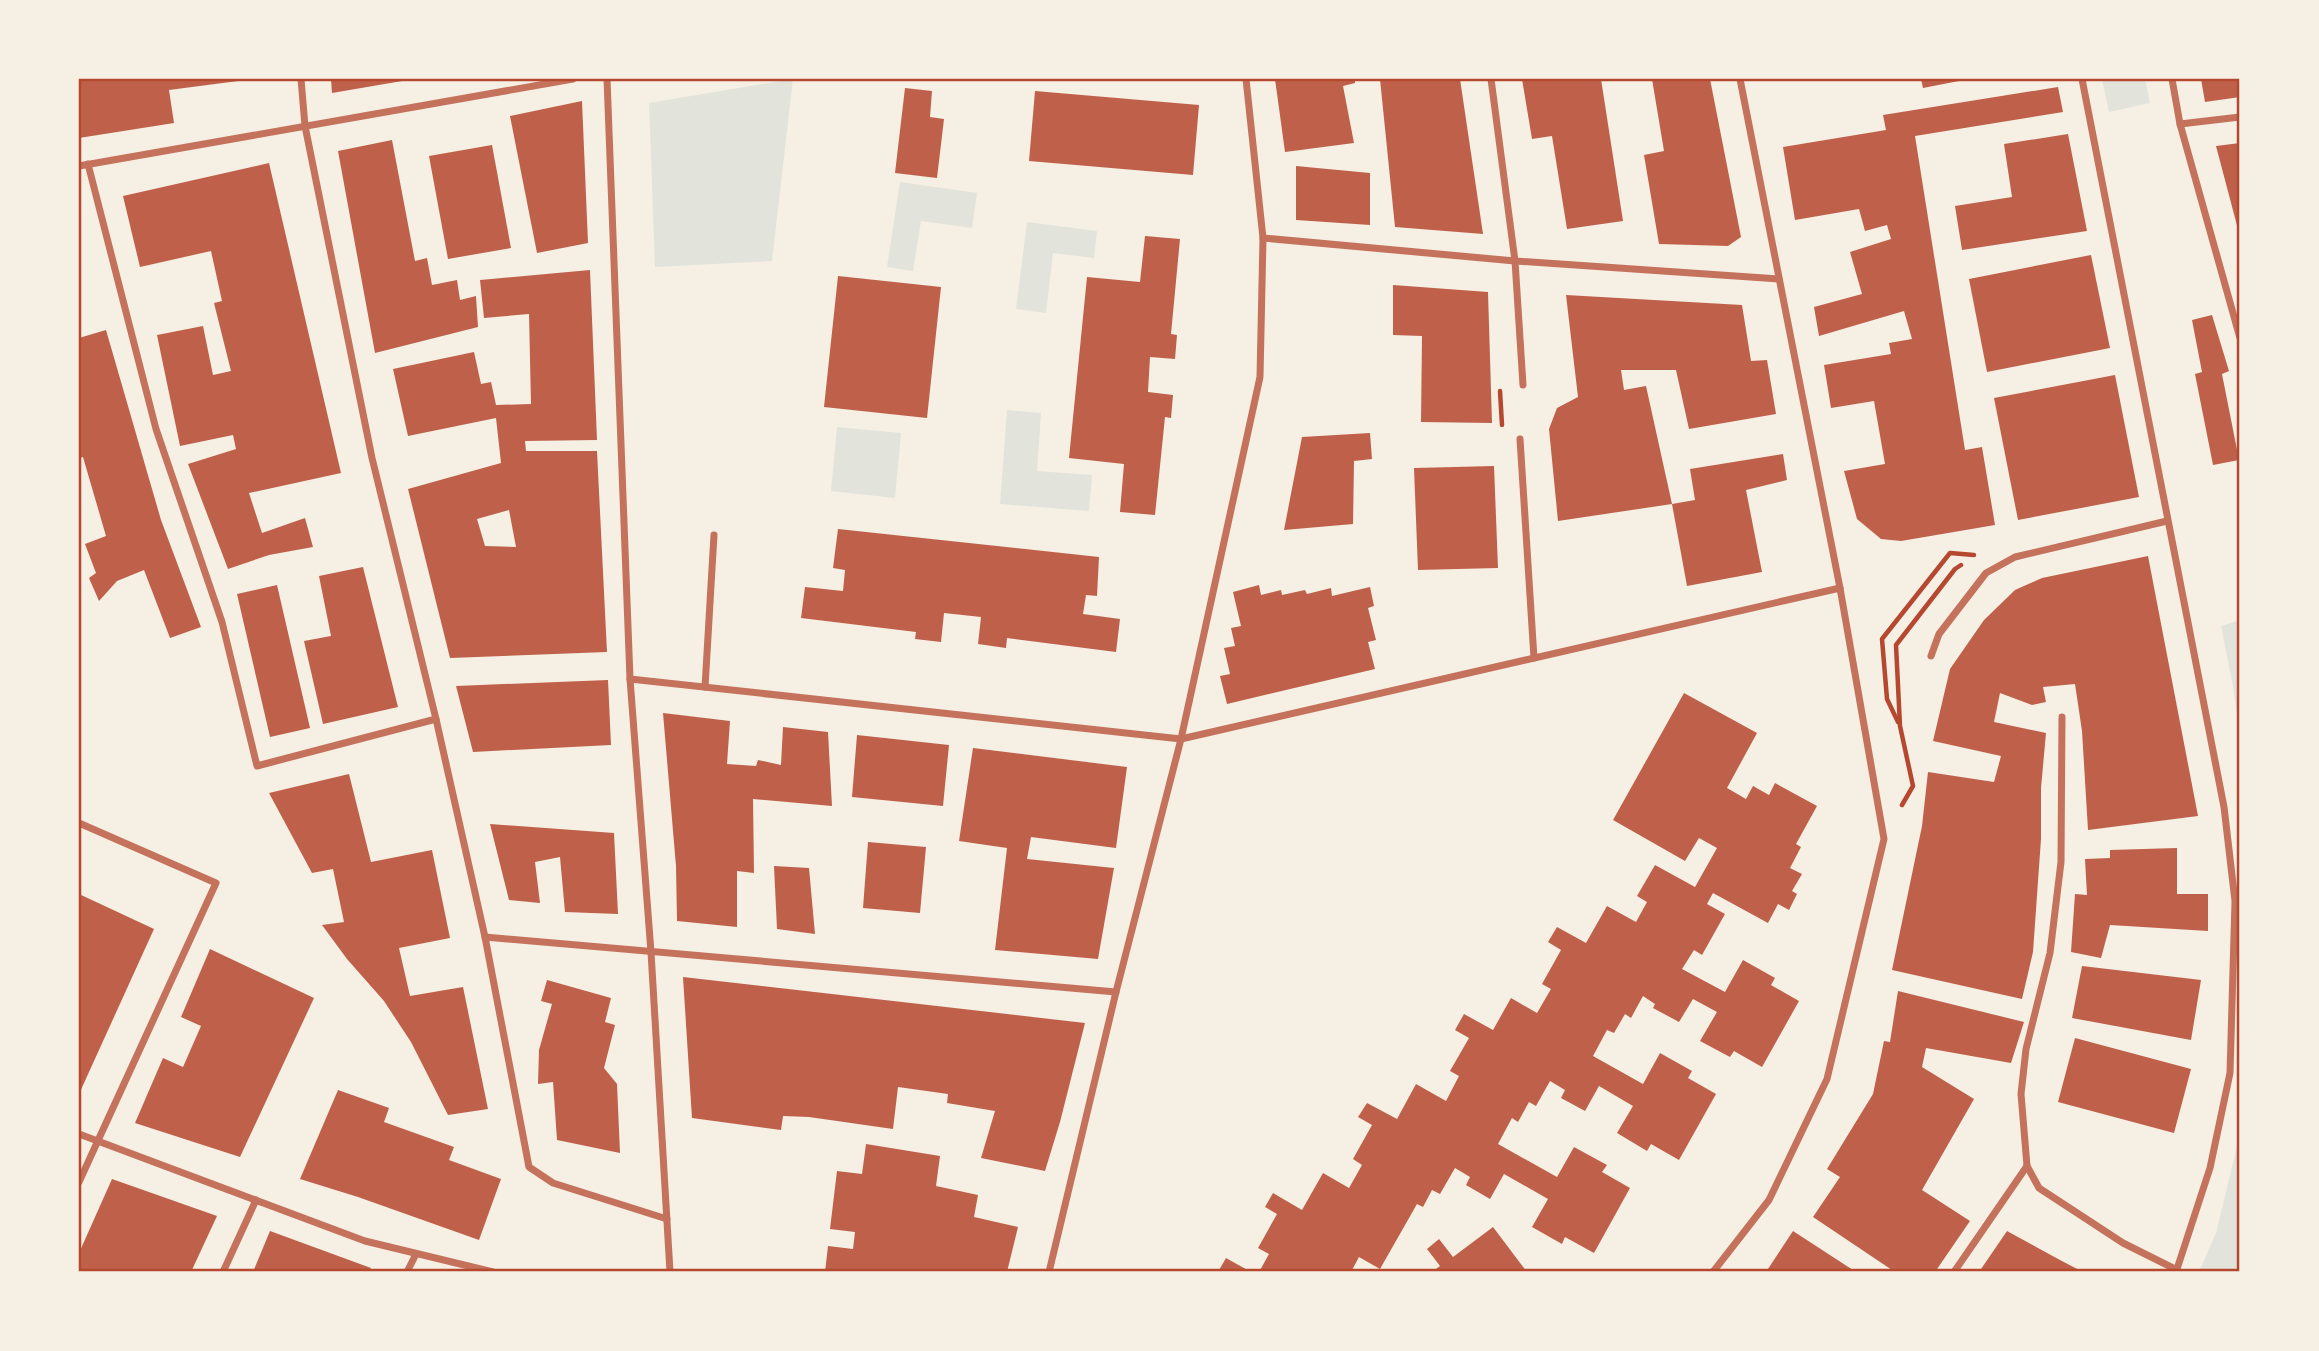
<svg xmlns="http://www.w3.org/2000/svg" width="2319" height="1351" viewBox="0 0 2319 1351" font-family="'Public Sans',sans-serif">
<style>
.green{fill:#e2e4dc}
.building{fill:#bf614a;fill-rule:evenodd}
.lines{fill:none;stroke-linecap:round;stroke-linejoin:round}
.path{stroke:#b5482f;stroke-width:4.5}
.minor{stroke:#c5725c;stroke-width:7}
.neatline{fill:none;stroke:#b5482f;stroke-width:2.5}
</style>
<rect width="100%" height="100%" fill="#f6efe4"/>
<g class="green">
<polygon points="793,79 772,261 655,267 649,103"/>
<polygon points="2102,79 2145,79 2150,103 2109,112"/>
<polygon points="900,182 977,193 972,228 921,221 913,271 887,267"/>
<polygon points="1027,222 1097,231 1094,258 1053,253 1046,313 1016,309"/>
<polygon points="1007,410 1041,413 1037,471 1092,475 1089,511 1000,504"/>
<polygon points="837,427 901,433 895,498 831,491"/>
<polygon points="2240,620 2240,737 2233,686 2221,626"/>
<polygon points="2240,1134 2240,1272 2199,1272 2216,1233"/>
</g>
<g class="building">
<polygon points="79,79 245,79 246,80 169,90 174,123 79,138"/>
<polygon points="331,79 407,79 408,80 332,93"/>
<polygon points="1275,79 1355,79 1355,83 1343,86 1354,143 1285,152"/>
<polygon points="1380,79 1460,79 1483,234 1395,227"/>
<polygon points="1522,79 1601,79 1623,221 1567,229 1552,136 1532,139"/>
<polygon points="1652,79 1710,79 1741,237 1728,246 1659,244 1644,155 1664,151"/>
<polygon points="1921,79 1964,79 1964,80 1923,88"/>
<polygon points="2201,79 2240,79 2240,97 2205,102"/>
<polygon points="2058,87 2063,112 1915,136 1965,450 1982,447 1995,525 1901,541 1881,539 1857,519 1844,471 1885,464 1874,401 1831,408 1824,365 1891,354 1889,343 1912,339 1904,311 1819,336 1814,307 1862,294 1850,252 1891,239 1887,225 1865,231 1859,209 1795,220 1783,147 1886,130 1883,115"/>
<polygon points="905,88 932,91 930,117 944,119 937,178 895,173"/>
<polygon points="1035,91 1199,105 1193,175 1029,161"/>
<polygon points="582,101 588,243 537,253 510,116"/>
<polygon points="2068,134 2087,231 1962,250 1955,206 2012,197 2004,144"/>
<polygon points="392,140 415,261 427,258 432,285 457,280 460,300 476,296 478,327 375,353 338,151"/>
<polygon points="2240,143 2240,233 2239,233 2216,146"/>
<polygon points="492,145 511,248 448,259 429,156"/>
<polygon points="269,163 341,473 249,493 262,533 305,518 313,547 269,555 228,569 188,464 236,449 233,435 180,446 157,335 203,326 213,375 231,371 214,303 222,301 211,251 140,267 123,196"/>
<polygon points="1296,166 1370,173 1370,225 1296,220"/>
<polygon points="1145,236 1180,239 1171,334 1177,335 1175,359 1150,357 1148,392 1173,395 1171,418 1165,417 1155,515 1120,512 1124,464 1069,458 1087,277 1140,282"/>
<polygon points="2091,255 2110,348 1987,372 1969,279"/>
<path d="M590,270L597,440L525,441L526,451H597L607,652L450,658L408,489L501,463L496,418L408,436L393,369L474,352L481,384L491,382L496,405L531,404L529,314L484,318L480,280ZM509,510L516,547L485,546L477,519Z"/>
<polygon points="838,276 941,287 927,418 824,407"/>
<polygon points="1393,285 1488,292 1492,423 1421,422 1422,336 1393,335"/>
<polygon points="1566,295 1742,305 1751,361 1767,360 1776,414 1689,429 1676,370 1621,370 1624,390 1646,386 1672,504 1558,521 1549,429 1557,408 1578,397"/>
<polygon points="2212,315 2229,371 2222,374 2239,460 2213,465 2195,374 2202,372 2192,320"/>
<polygon points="106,330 161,520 201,627 170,638 144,570 117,581 99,601 89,578 96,573 85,544 106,536 83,457 79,458 79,338"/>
<polygon points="2115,375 2139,497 2018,520 1994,398"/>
<polygon points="1370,433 1372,459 1354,461 1353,524 1284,530 1302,437"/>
<polygon points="1783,454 1787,480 1746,490 1762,572 1687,586 1672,504 1695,500 1690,469"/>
<polygon points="1494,466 1498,568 1418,570 1414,468"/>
<polygon points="838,529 1099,557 1097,596 1086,595 1083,614 1120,619 1116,652 1007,638 1006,648 978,644 981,617 944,613 941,642 915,639 916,632 801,618 805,587 843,591 845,570 833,568"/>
<polygon points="2148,556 2198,816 2088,830 2082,731 2075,684 2043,687 2046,702 2032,705 2000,693 1994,722 2046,733 2041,788 2041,839 2033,952 2022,999 1892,970 1922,826 1928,772 1994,782 2001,756 1933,741 1950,669 1984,620 2015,590 2042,578"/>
<polygon points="363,567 398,707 323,724 304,641 331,636 319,576"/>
<polygon points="277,585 310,728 270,737 237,594"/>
<polygon points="1259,585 1261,595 1281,590 1282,595 1305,590 1307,594 1331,588 1332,596 1370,587 1374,606 1368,608 1376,640 1368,642 1375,669 1227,704 1220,676 1230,674 1224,648 1235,646 1231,628 1241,626 1233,592"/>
<polygon points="608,680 611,745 473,752 456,686"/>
<polygon points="1684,693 1757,733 1727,788 1746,799 1753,786 1769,795 1775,783 1817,806 1796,844 1801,847 1790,868 1802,874 1792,891 1797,894 1789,910 1778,904 1768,923 1713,893 1707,904 1725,914 1702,955 1694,950 1682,969 1725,992 1743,960 1775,978 1771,985 1799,1001 1762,1067 1734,1051 1730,1057 1700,1041 1717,1012 1693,999 1679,1022 1653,1008 1655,1004 1643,996 1631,1018 1625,1014 1614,1033 1607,1030 1593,1056 1643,1084 1660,1053 1692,1071 1688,1078 1716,1094 1679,1160 1651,1144 1647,1151 1617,1133 1633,1106 1599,1086 1585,1111 1561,1098 1565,1090 1550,1081 1536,1106 1529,1102 1518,1122 1512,1118 1498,1144 1557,1177 1574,1147 1607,1165 1602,1172 1630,1188 1594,1253 1565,1237 1562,1244 1532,1227 1548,1199 1504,1174 1490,1199 1466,1185 1470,1177 1455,1168 1440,1194 1432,1190 1423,1207 1417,1204 1380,1269 1359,1257 1351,1272 1259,1272 1269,1254 1258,1248 1277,1214 1265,1207 1273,1193 1302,1210 1323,1173 1349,1188 1362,1165 1353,1159 1372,1125 1358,1117 1367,1103 1397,1119 1416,1084 1446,1101 1459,1076 1450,1071 1469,1038 1455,1030 1464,1014 1493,1030 1511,998 1537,1013 1551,989 1542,984 1561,950 1548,942 1557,927 1586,943 1607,906 1636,922 1647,902 1637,896 1655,865 1695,887 1717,848 1699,838 1685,861 1613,820"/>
<polygon points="663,713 730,721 727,764 756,766 758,760 781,765 783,727 828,732 832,806 753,799 754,873 737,871 737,927 677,921 676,866"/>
<polygon points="857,735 949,745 943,806 852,797"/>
<polygon points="973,748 1127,767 1116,848 1031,837 1027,859 1114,868 1098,959 995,950 1007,848 959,841"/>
<polygon points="349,774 371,862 432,850 450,938 399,948 410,996 463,987 488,1109 448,1115 411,1042 384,1001 347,959 322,925 344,922 333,869 312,873 269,793"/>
<polygon points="490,824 614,833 618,914 565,912 560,857 535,862 540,903 509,900"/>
<polygon points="868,842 926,847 920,913 863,908"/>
<polygon points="2177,848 2177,894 2208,894 2208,931 2110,925 2101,958 2071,952 2075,894 2087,895 2085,859 2110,858 2110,850"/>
<polygon points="774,866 809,868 815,934 777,929"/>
<polygon points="79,894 154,929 79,1094"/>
<polygon points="210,949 314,998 240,1157 135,1123 163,1058 183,1067 201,1026 181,1017"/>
<polygon points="2082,966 2201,980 2191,1040 2072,1018"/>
<polygon points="683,977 1085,1023 1060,1122 1045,1171 981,1158 995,1111 947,1103 948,1094 898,1087 893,1129 809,1117 783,1116 781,1130 692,1118"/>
<polygon points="547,980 611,998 605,1022 615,1025 604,1068 617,1084 620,1153 557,1140 553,1082 538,1084 539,1050 552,1004 541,1001"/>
<polygon points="1898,991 2024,1022 2011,1063 1926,1048 1922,1067 1974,1099 1922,1190 1970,1221 1935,1272 1895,1272 1813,1217 1840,1177 1827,1169 1873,1094 1884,1041 1890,1042"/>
<polygon points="2075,1038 2191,1069 2174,1133 2058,1102"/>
<polygon points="338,1090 389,1108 384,1122 454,1147 449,1160 501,1179 479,1240 358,1197 300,1179"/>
<polygon points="866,1144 940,1156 936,1186 978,1195 974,1217 1018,1227 1007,1272 825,1272 828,1246 853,1249 855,1232 830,1229 837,1171 862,1174"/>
<polygon points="112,1179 217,1216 191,1272 79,1272 79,1253"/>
<polygon points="1493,1227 1527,1272 1432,1272 1440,1266 1427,1249 1439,1239 1453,1257"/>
<polygon points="270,1231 371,1268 369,1272 253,1272"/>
<polygon points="1793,1231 1856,1272 1766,1272"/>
<polygon points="2007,1231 2060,1260 2083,1272 1979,1272"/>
<polygon points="1226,1258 1251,1272 1218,1272"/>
</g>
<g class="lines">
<g class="path">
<polyline points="1500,391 1502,425"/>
<polyline points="1898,722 1887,699 1882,639 1950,553 1974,555"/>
<polyline points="1902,805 1913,786 1900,726 1896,645 1955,569 1961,565"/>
</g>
<g class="minor">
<polyline points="301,79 305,126 372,458 436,719 485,937 529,1167 553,1183 667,1219"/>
<polyline points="607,79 630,679 1181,739 1840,588"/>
<polyline points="1491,79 1515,261 1523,385"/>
<polyline points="2082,79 2224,807 2235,901 2230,1073 2210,1168 2176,1272"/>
<polyline points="2172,79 2180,124 2240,338"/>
<polyline points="2180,124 2240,117"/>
<polyline points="88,164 156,429 222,622 257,766 436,719"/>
<polyline points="79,166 573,79"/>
<polyline points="1263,238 1515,261 1779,279"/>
<polyline points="1520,439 1534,658"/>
<polyline points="1931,656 1939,634 1986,573 2015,557 2167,521"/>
<polyline points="630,679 651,952 670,1272"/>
<polyline points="705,687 714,535"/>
<polyline points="2062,717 2061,862 2050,953 2026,1049 2021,1094 2027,1166 2039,1188 2123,1243 2177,1270"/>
<polyline points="79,823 216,883 79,1182"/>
<polyline points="485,937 1116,992"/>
<polyline points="79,1134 365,1241 493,1272"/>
<polyline points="223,1272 256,1200"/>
<polyline points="407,1272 416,1254"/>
<polyline points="1049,1272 1116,992 1181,739 1260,377 1263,238 1246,79"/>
<polyline points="1713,1272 1769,1200 1827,1079 1884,839 1840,588 1740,79"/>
<polyline points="1954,1272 2027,1166"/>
</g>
</g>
<rect width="2319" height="1351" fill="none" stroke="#f6efe4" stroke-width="161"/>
<rect x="80" y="80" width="2158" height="1190" class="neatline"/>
</svg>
